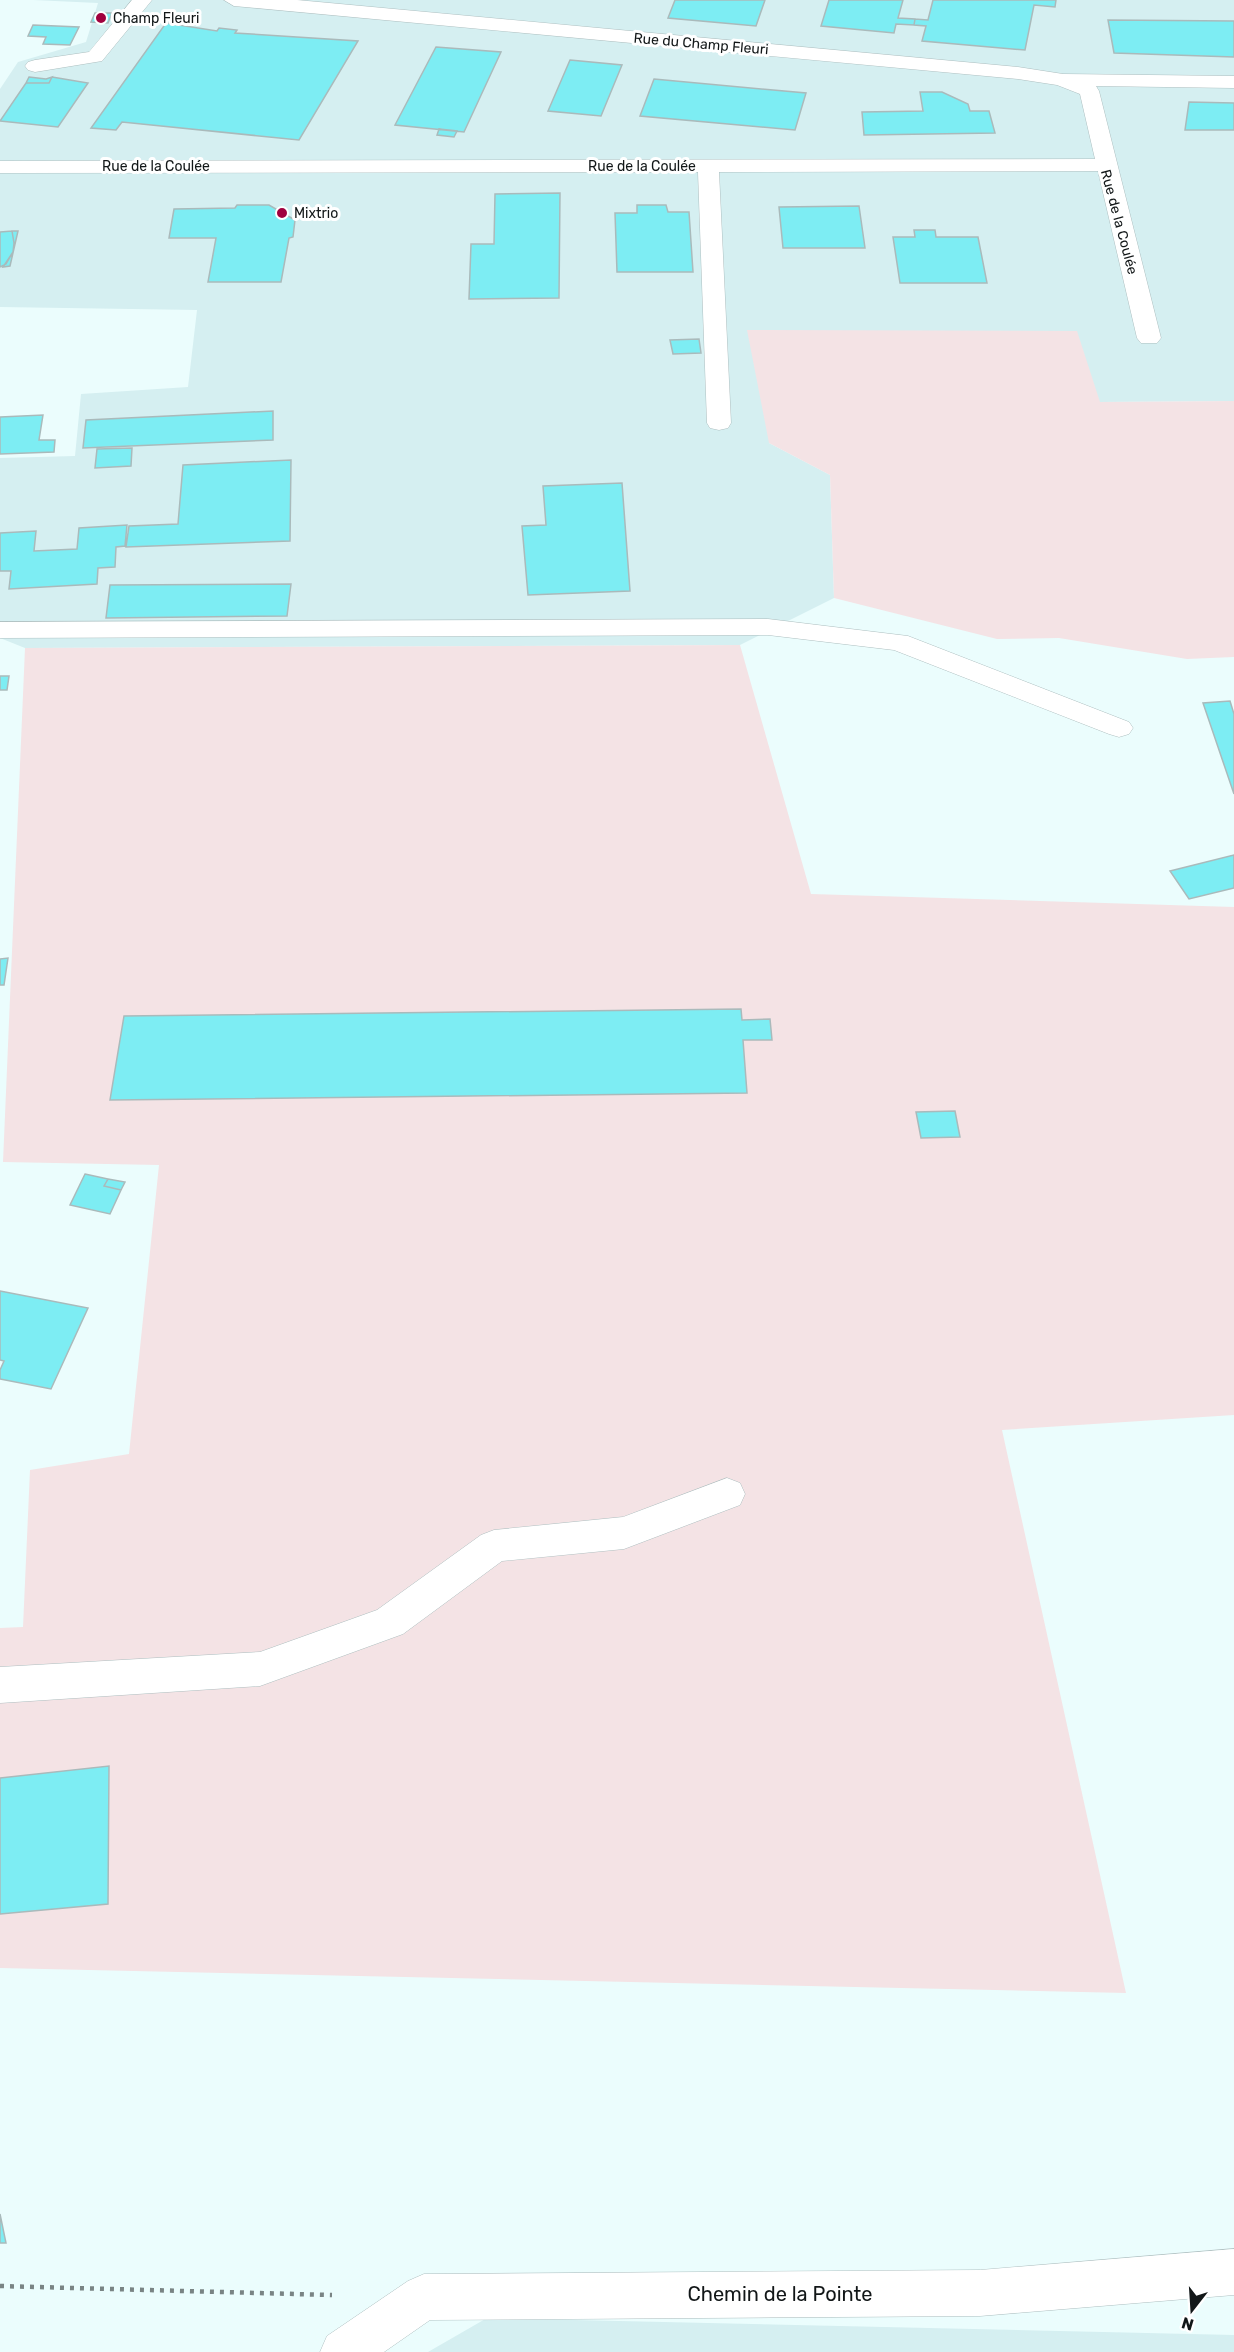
<svg xmlns="http://www.w3.org/2000/svg" width="1234" height="2352" font-family="Rubik,sans-serif">
  <rect width="100%" height="100%" fill="#ebfdfd"/>
  <!-- built -->
  <path fill="#d5eff1" d="M33 0H1234V401L1100 402 769 443 830 475 834 598 740 645 25 648 0 638V458L75 456 81 394 188 387 197 310 0 307V89L18 62 86 42 98 3Z
    M487 2318 1234 2335V2352H428Z"/>
  <!-- green -->
  <path fill="#f4e3e5" d="M747 330 1077 331 1100 402 1234 401V657L1187 659 1059 638 997 639 834 598 830 475 769 443Z
    M740 645 811 894 1234 907V1415L1002 1430 1126 1993 0 1968V1628L23 1627 30 1470 129 1454 159 1165 3 1162 25 648Z"/>
  <!-- building -->
  <path fill="#7dedf3" stroke="#aababb" stroke-width="1.5" d="M675 0H765L756 26 668 18Z
    M829 0H903L898 18 915 19 914 25 896 24 894 33 821 26Z
    M933 0H1056L1055 7 1034 5 1025 50 922 41 926 26 914 25 915 19 928 20Z
    M95 13H112L108 23 91 22Z
    M1108 20 1234 21V57L1114 53Z
    M166 23 217 31 219 28 237 30 235 33 358 41 299 140 122 122 116 130 91 128Z
    M33 25 79 27 70 45 43 44 46 37 28 36Z
    M436 47 501 52 464 132 395 125Z
    M570 60 622 65 601 116 548 111Z
    M29 77 46 79 52 77 49 83H26Z
    M52 77 88 83 58 127 0 121 26 83H49Z
    M654 79 806 93 795 130 640 116Z
    M920 92H942L968 104 970 111H989L995 133 864 135 862 112 923 111Z
    M1189 102 1234 103V130H1185Z
    M439 129 457 131 454 137 437 135Z
    M560 193 559 298 469 299 471 244H494L495 194Z
    M237 205H269L295 220 293 237 289 238 281 282H208L216 238H169L174 209 235 208Z
    M637 205H666L668 212H689L693 272H617L615 213H637Z
    M859 206 865 248H783L779 207Z
    M914 230H935L936 237H978L987 283H900L893 237H915Z
    M12 231H18L10 266 3 267 13 252 14 243Z
    M12 231 14 243 13 252 6 264 0 267V232Z
    M699 339 701 353 673 354 670 340Z
    M273 411V440L83 448 86 420Z
    M43 415 39 440H55L54 452 0 454V417Z
    M132 448 131 466 95 468 97 449Z
    M291 460 290 541 126 547 129 526 178 524 183 465Z
    M622 483 630 591 528 595 522 526 546 525 543 486Z
    M127 525 125 546 116 547 115 567 98 568 97 584 9 589 11 571H0V533L36 531 34 551 77 549 79 528Z
    M291 584 287 616 106 618 110 585Z
    M0 676H9L7 690H0Z
    M1230 701 1234 714V794L1203 703Z
    M1234 855V888L1189 899 1170 871Z
    M8 958 4 985H0V959Z
    M741 1009 742 1020 770 1019 772 1040H743L747 1093 110 1100 124 1016Z
    M955 1111 960 1137 921 1138 916 1112Z
    M85 1174 108 1179 104 1186 121 1190 110 1214 70 1205Z
    M108 1179 125 1182 121 1190 104 1186Z
    M0 1291 88 1308 51 1389 0 1379V1370L4 1361 0 1360Z
    M109 1766 108 1904 0 1914V1778Z
    M0 2214 6 2243H0Z"/>
  <g fill="none" stroke-linecap="round" stroke-linejoin="round">
    <!-- minor casing -->
    <g stroke="#aebfc0" stroke-width="1">
      <path id="minor" d="M132 0H152L102 61 35 72 28 70 25 66 28 62 35 60 89 52Z
        M224 0H297L1018 67 1063 74 1234 76V88L1096 86 1099 91 1161 338 1157 343H1141L1137 338 1098 171 719 172 731 423 728 428 719 430 710 428 707 423 698 172 0 173V161L1095 159 1080 94 1057 85 1018 79 234 6Z
        M768 619 908 636 1129 722 1133 728 1129 734 1119 737 1109 734 894 650 768 635 0 638V622Z
        M727 1478 740 1483 745 1494 740 1505 624 1549 502 1561 403 1634 260 1686 0 1703V1667L260 1652 377 1610 481 1535 494 1530 623 1517Z
        M1234 2249V2295L980 2316 430 2320 384 2352H320L327 2336 408 2281 424 2274 980 2270Z"/>
    </g>
    <!-- path -->
    <path stroke="#798484" stroke-width="4.5" stroke-dasharray="4 6" stroke-linecap="butt" d="M0 2286 332 2295"/>
    <!-- minor -->
    <use href="#minor" fill="#fff" fill-rule="evenodd"/>
  </g>
  <!-- markers -->
  <g fill="#a0013e" stroke="#fff" stroke-width="2">
    <circle cx="101" cy="18" r="6"/>
    <circle cx="282" cy="213" r="6"/>
  </g>
  <g text-anchor="middle" dominant-baseline="central" stroke-width="6" stroke-linejoin="round" paint-order="stroke">
    <!-- far-poi labels -->
    <g font-size="14" fill="#121718" stroke="#fff" text-anchor="start">
      <text x="113" y="18">Champ Fleuri</text>
      <text x="294" y="213">Mixtrio</text>
    </g>
    <!-- far-street labels -->
    <g font-size="14" fill="#121718" stroke="#fff">
      <text transform="translate(701 44) rotate(5)">Rue du Champ Fleuri</text>
      <text x="156" y="166">Rue de la Coulée</text>
      <text x="642" y="166">Rue de la Coulée</text>
      <text transform="translate(1119 222) rotate(75)">Rue de la Coulée</text>
    </g>
    <!-- near-street labels -->
    <g font-size="20" fill="#121718" stroke="#fff">
      <text x="780" y="2294">Chemin de la Pointe</text>
    </g>
  </g>
  <!-- north arrow -->
  <g transform="translate(1192 2310) rotate(197)" stroke="#ffffff" stroke-width="4.5" paint-order="stroke">
  <path d="M0-4.5L10 22L0 15L-10 22Z" fill="#121718"/>
  <text y="-9" font-size="16" font-weight="bold" text-anchor="middle" fill="#121718">N</text>
  </g>
</svg>
